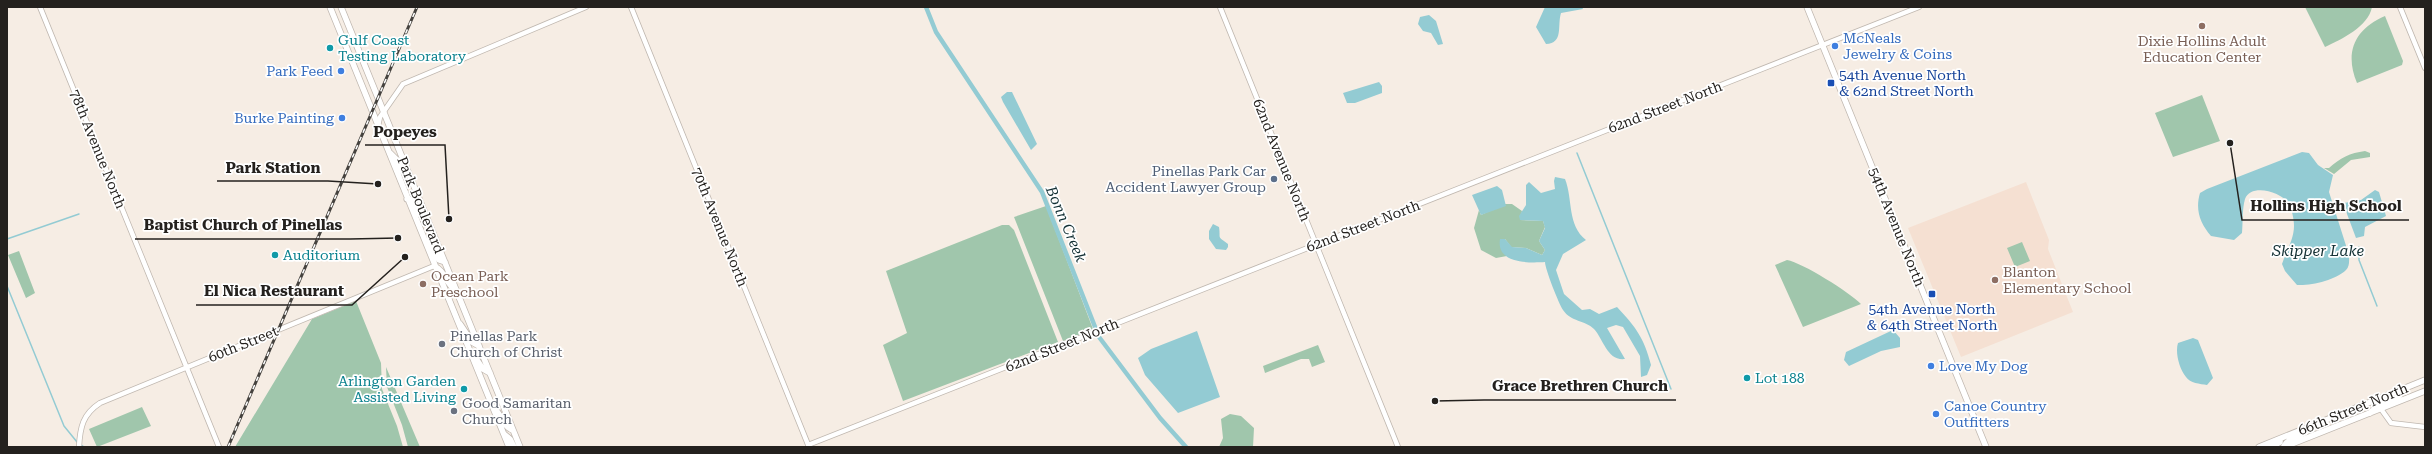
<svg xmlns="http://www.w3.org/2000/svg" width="2432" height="454" font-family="'Roboto Serif',serif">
  <rect width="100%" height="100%" fill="#f6ede4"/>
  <!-- education -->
  <path fill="#f5e0d2" d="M2026 182 2049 240 2048 249 2073 312 1961 357 1908 228Z"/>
  <!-- green -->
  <path fill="#a0c6ac" d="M2305 7H2372C2368 27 2342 39 2325 47Z
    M2385 16 2403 61 2402 65 2357 83C2344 52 2355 29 2385 16Z
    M2202 95 2220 141 2173 157 2155 113Z
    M2365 151 2370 153V157L2351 160 2334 174 2324 168H2329C2340 158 2350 153 2365 151Z
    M1505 204H1512L1522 211 1520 220 1543 221 1545 227 1539 241 1545 250 1542 255 1526 248 1511 247 1505 239 1502 251 1507 256 1496 258 1481 250 1474 228 1479 210 1481 215Z
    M1046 206 1093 329 1063 341 1014 217Z
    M1002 225H1009L1014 230 1058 342 903 401 883 345 907 333 886 271Z
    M2022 242 2030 261 2015 267 2007 248Z
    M19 251 35 293 26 298 8 255Z
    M1787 260C1803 263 1849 292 1861 304L1803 327 1775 265Z
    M356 301 381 363 382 389 397 426 403 447H235L312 319Z
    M1318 345 1325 362 1312 367 1309 359H1301L1265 373 1263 366Z
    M386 367 420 447H408L402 425 387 387Z
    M142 407 151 426 97 447 89 429Z
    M1230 414 1241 416 1254 428 1253 447H1219L1223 438 1221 419Z"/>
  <!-- water -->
  <path fill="#93cbd3" d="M1545 7H1582L1583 9 1561 13C1557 26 1564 43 1546 44L1536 27Z
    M1429 15 1436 21 1443 44 1438 45 1431 33 1423 31 1418 24 1420 17Z
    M1379 82 1382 86V93L1355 103H1347L1343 93Z
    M1007 92H1012L1037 144 1031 150 1003 102 1001 97Z
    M2302 152 2309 153 2318 165 2333 175 2329 192 2349 255C2349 260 2350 266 2346 270 2336 280 2311 286 2297 285L2285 271 2282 264C2286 252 2294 239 2294 226 2294 220 2292 208 2288 203 2281 192 2251 183 2245 199 2242 209 2243 223 2242 233L2234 240 2211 236C2200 223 2195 210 2200 193L2207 189Z
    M1555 177 1565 179C1573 199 1567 225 1586 240L1563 254 1556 270 1564 294 1582 310 1590 309 1599 314 1617 307C1636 327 1644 338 1651 365L1647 375 1641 377 1640 356 1623 327 1616 325 1607 328 1625 359C1607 361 1604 340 1594 329 1585 320 1571 322 1563 310 1559 304 1545 269 1545 262 1529 263 1496 264 1500 239H1505L1512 247 1526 248 1542 255 1545 250 1539 241 1545 228 1543 221 1520 220 1519 216 1526 205V185L1529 182 1541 193 1555 189 1554 181Z
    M1497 186 1502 190 1506 206 1481 215 1472 195Z
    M2375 190 2379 192 2386 216 2365 227 2364 236 2356 238 2347 214 2344 203 2361 200Z
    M1213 224 1219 227C1221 240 1216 235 1228 244V247L1226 250 1216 249 1209 239V231Z
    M1893 330 1900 338V347L1881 351 1849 366 1844 360 1846 352Z
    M1197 331 1220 397 1178 413 1145 375 1138 358 1151 349Z
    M2193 338 2198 340 2213 378 2207 385C2200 384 2190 383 2186 377 2179 368 2175 352 2178 343Z"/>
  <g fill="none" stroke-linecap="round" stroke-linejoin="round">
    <!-- stream -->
    <path stroke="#93cbd3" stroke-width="1.5" d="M1577 153 1671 389
      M7 239 79 214
      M2359 247V260L2377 306
      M7 286 64 426 77 442
      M80 444 84 447"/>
    <!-- canal -->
    <path stroke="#93cbd3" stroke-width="4.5" d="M926 7 936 32 1042 192 1099 337 1160 418 1186 447"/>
    <!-- minor casing -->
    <g stroke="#c0b8b0" stroke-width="6">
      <path id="minor" d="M40 7 219 447
        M631 7 809 447
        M1220 7 1398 447
        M2400 7 2425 68
        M378 126 380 117 403 84 586 7
        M2381 409 2391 423 2425 427
        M808 445 1919 7
        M79 447C80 427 83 414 100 403L434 266"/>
    </g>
    <!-- major casing -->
    <g stroke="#c0b8b0" stroke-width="7">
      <path id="major" d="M330 7 509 447
        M341 7 520 447
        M1807 7 1986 447
        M390 153 397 160 402 171 408 172
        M407 199 412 200 420 214 426 217
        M425 240 431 244 439 260 445 262
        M434 266C444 270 446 283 455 290
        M460 324 472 342 479 346
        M471 351 483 369 490 373
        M494 408C502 415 503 427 513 430
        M2370 413C2379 402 2399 402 2404 389
        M504 434 510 439 514 447
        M2284 446C2288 437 2307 435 2317 424
        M2259 447 2425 380
        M2271 447 2280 442V439
        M2284 447 2425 391"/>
    </g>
    <!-- minor -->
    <use href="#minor" stroke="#fff" stroke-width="4.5"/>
    <!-- major -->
    <use href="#major" stroke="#fff" stroke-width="5.5"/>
    <!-- rail casing -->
    <g stroke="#45423e" stroke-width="3">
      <path id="rail" d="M228 447 417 7"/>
    </g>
    <!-- rail -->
    <use href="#rail" stroke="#fff" stroke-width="1.5" stroke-dasharray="4.5" stroke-linecap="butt"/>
  </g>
  <!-- markers -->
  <g fill="#8d6e63" stroke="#fff" stroke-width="1.5">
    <circle cx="2202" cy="26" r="4"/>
    <circle cx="1995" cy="280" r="4"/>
    <circle cx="423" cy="284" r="4"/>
  </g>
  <g fill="#3f7fe0" stroke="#fff" stroke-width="1.5">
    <circle cx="1835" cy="46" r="4"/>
    <circle cx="341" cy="71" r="4"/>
    <circle cx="342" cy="118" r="4"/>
    <circle cx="1931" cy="366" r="4"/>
    <circle cx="1936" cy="414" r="4"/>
  </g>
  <g fill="#0f9aa8" stroke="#fff" stroke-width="1.5">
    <circle cx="330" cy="48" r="4"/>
    <circle cx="275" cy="255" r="4"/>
    <circle cx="1747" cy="378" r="4"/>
    <circle cx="464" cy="389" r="4"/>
  </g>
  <g fill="#1a4fb4" stroke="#fff" stroke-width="1.5">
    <rect x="1827" y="79" width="8" height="8" rx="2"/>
    <rect x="1928" y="290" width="8" height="8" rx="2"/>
  </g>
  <circle fill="#5c6f8a" stroke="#fff" stroke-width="1.5" cx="1274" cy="179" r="4"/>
  <g fill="#6b7280" stroke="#fff" stroke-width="1.5">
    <circle cx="442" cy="344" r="4"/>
    <circle cx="454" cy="411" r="4"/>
  </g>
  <g text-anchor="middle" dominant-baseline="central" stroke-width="3.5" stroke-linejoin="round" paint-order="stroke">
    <!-- shop labels -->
    <g font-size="14" fill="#366cbe" stroke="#fff" text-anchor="start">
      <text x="1843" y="38">McNeals<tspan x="1843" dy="16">Jewelry &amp; Coins</tspan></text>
      <text x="333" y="71" text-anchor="end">Park Feed</text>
      <text x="334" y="118" text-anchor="end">Burke Painting</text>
      <text x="1939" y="366">Love My Dog</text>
      <text x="1944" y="406">Canoe Country<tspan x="1944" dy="16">Outfitters</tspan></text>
    </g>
    <!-- culture labels -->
    <g font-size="14" fill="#0d838f" stroke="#fff" text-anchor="start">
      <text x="338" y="40">Gulf Coast<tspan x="338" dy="16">Testing Laboratory</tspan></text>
      <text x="283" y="255">Auditorium</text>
      <text x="1755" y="378">Lot 188</text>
      <text x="456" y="381" text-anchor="end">Arlington Garden<tspan x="456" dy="16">Assisted Living</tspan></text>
    </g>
    <!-- education labels -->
    <g font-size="14" fill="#785e54" stroke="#fff" text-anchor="start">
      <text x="2202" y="41" text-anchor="middle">Dixie Hollins Adult<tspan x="2202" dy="16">Education Center</tspan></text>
      <text x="2003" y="272">Blanton<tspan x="2003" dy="16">Elementary School</tspan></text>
      <text x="431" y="276">Ocean Park<tspan x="431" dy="16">Preschool</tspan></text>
    </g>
    <!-- transit labels -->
    <g font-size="14" fill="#164399" stroke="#fff" text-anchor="start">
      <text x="1839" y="75">54th Avenue North<tspan x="1839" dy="16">&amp; 62nd Street North</tspan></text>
      <text x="1932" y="309" text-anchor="middle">54th Avenue North<tspan x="1932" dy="16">&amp; 64th Street North</tspan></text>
    </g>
    <!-- street labels -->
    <g font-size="14" fill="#24211e" stroke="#fff">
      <text transform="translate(1665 107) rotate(-21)">62nd Street North</text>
      <text transform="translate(98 149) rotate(68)">78th Avenue North</text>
      <text transform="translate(1282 160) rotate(68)">62nd Avenue North</text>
      <text transform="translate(421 205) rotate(68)">Park Boulevard</text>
      <text transform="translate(1363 226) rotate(-21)">62nd Street North</text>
      <text transform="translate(720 227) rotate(68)">70th Avenue North</text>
      <text transform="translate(1897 227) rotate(68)">54th Avenue North</text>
      <text transform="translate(243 344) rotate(-22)">60th Street</text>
      <text transform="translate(1062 345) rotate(-22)">62nd Street North</text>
      <text transform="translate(2353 409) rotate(-22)">66th Street North</text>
    </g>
    <!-- service labels -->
    <g font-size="14" fill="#4e5e75" stroke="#fff" text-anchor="end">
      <text x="1266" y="171">Pinellas Park Car<tspan x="1266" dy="16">Accident Lawyer Group</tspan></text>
    </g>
    <!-- worship labels -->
    <g font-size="14" fill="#5b616d" stroke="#fff" text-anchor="start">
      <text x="450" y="336">Pinellas Park<tspan x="450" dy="16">Church of Christ</tspan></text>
      <text x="462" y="403">Good Samaritan<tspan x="462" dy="16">Church</tspan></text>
    </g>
    <!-- water labels -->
    <g font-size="15" font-style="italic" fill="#133034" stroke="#fff">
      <text transform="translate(1066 224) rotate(67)">Bonn Creek</text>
      <text x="2318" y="251">Skipper Lake</text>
    </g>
  </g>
  <!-- callouts -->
  <path fill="none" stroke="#24211e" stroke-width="1.5" d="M449 219L445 145H365M378 184L328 181H217M2230 143L2242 220H2409M398 238L350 239H135M405 257L352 305H196M1435 401L1484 400H1676"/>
  <g fill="#24211e" stroke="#fff" stroke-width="1.5">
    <circle cx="449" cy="219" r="4"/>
    <circle cx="378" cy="184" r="4"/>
    <circle cx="2230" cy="143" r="4"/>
    <circle cx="398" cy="238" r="4"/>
    <circle cx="405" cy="257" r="4"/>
    <circle cx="1435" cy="401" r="4"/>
  </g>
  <g font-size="15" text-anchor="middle" font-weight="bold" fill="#24211e" stroke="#fff" stroke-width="3.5" stroke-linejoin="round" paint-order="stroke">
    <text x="405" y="137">Popeyes</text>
    <text x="273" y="173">Park Station</text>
    <text x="2326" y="211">Hollins High School</text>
    <text x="243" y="230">Baptist Church of Pinellas</text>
    <text x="274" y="296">El Nica Restaurant</text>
    <text x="1580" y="391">Grace Brethren Church</text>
  </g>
  <!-- border -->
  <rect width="2432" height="454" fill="none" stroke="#24211e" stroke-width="16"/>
</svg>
